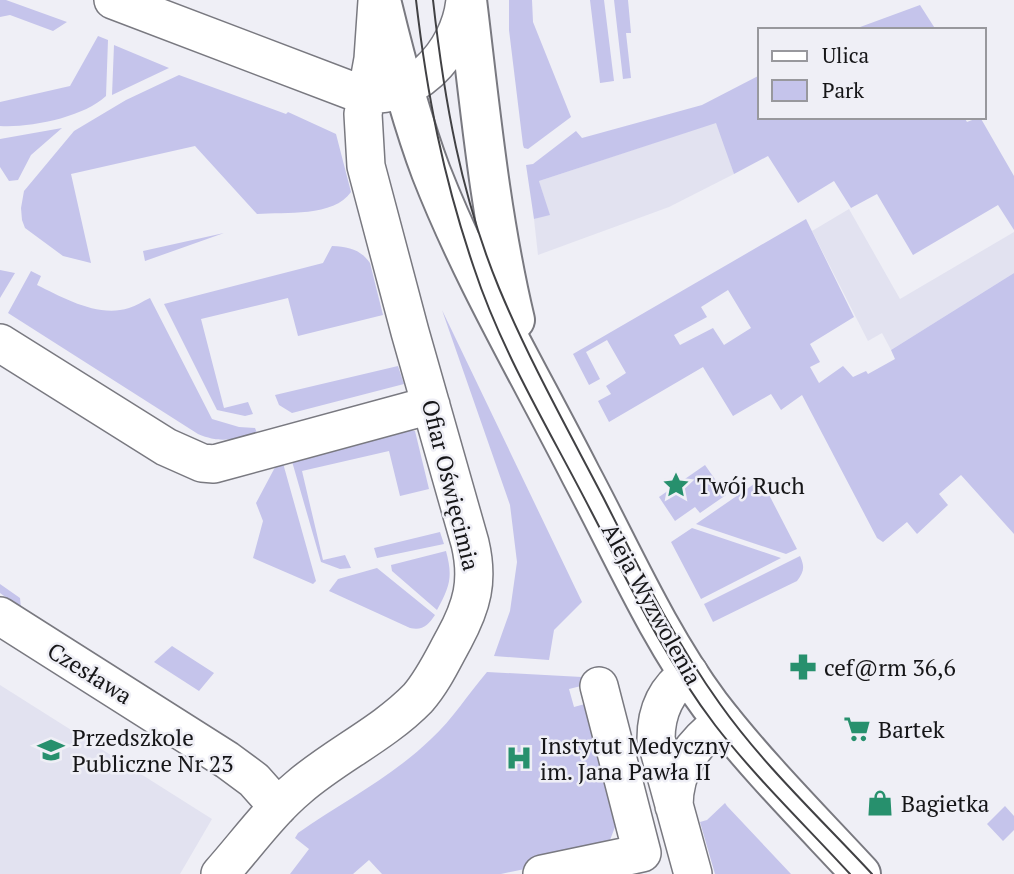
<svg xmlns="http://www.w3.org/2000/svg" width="1014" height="874" font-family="'PT Serif',serif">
  <rect width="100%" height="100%" fill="#efeff6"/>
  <!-- built -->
  <path fill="#e2e2f0" d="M717 122 734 174 669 207 538 255 534 219 549 214 539 181Z
    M849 209 900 299 1014 232V273L891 350 882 333 868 341 812 231Z
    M0 685 212 819 180 874H0Z"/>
  <!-- green -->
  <path fill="#c5c4eb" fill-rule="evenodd" d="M0 0H6L67 22 53 31 10 15 0 17Z
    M509 0H532L533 22 571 117 528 149 524 148 523 145 509 30Z
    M590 0H604L614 81 600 83Z
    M614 0H628L631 33H626L631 78 623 79Z
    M920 5 936 30H852Z
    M98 36 108 40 106 96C84 117 30 128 0 126V102L70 86Z
    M114 45 169 68 112 95Z
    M179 75 286 114 288 112 336 134 351 192C334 217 285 212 257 214L195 146 71 174 91 263 63 256 25 228 22 220 21 208 24 191 74 131 126 100Z
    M760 75V117H964L967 122 980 117 1014 176V230L998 205 913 255 877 194 851 208 834 181 798 203 768 156 734 174 716 123 539 181 550 215 534 219 526 165 533 164 576 131 582 138 702 105Z
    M62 128 31 155 18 180 9 181 0 167V139Z
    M806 219 854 317 810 344 820 362 810 367 819 383 843 366 853 377 866 371 868 374 895 359 891 350 1014 273V534L961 475 939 494 948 505 917 534 907 522 883 542 877 538 802 395 781 410 771 394 733 416 703 367 609 422 598 401 611 394 606 386 626 373 607 340 586 352 600 379 589 385 573 354ZM728 290 751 328 724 345 713 328 680 345 674 335 707 317 701 307Z
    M224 233 145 261 143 251Z
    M332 246C349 247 360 249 370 263L383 315 298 336 288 298 201 319 224 408 248 402 253 414 245 416 217 410 164 304 323 263Z
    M0 270 15 273 0 298Z
    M31 271 41 276 37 285C64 298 98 318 129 308 136 306 143 301 150 298L212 419 239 427 255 428 257 433C233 439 222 444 198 434L8 313Z
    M442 310 582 602 554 630 549 660 494 656 510 611 517 562 510 505Z
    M398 366 404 384 292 413 279 405 275 395Z
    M389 427 415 431 429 489 400 496 389 451 302 471 323 560 345 555 351 568 340 569 321 562 289 451Z
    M281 456 316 581 313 584 253 558 263 521 256 503Z
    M705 465 726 495 700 513 695 507 675 521 659 497Z
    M757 482 761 489 765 487 797 549 786 554 696 524Z
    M692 528 781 558 701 599 671 542Z
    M440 532 444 544 377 558 374 548Z
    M446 551C453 577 450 586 437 610L392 571 391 565Z
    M800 556C805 567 804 572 797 581L713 622 704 604Z
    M377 568 435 615C428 625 423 631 410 628L329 591 338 579Z
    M0 584 20 598 21 608 0 593Z
    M172 646 214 673 199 691 154 662Z
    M487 672 582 677 581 686 569 689 574 707 592 702 615 827 610 840 601 851 587 856 501 874H382L369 860 353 874H290L309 849 295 838 298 833C342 802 392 777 431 739 453 719 468 694 487 672Z
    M725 803 727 806 791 874H715L700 822 707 820Z
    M1005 806 1014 816V830L1003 841 987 824Z"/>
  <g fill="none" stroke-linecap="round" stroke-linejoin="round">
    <!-- minor casing -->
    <g stroke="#797980" stroke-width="40">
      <path id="minor" d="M113 0 355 92C411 106 460 53 465 0
        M0 343 166 447 202 463 214 464 431 405
        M0 616 227 760 254 780 278 807
        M689 673C666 689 656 711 656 739L693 874
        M674 806C674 768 693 743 723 721
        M220 874C246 845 269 812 299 787 336 755 383 734 418 698 433 681 443 659 454 639 472 606 479 581 470 543L410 332 366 166 363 114 373 59 377 1
        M542 874 642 853 599 686"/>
    </g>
    <!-- tertiary casing -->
    <g stroke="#797980" stroke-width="42">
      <path id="tertiary" d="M381 0C395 58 410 116 431 172 472 277 530 375 581 475 622 552 658 635 710 705 756 765 810 819 861 874
        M467 0C480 107 490 215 515 320"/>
    </g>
    <!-- minor -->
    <use href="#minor" stroke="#fff" stroke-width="37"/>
    <!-- tertiary -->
    <use href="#tertiary" stroke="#fff" stroke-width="38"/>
    <!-- tram -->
    <path stroke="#414144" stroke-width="2" d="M416 0C427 95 443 177 474 268 502 353 550 431 591 511 629 584 665 659 715 725 756 778 805 825 850 874
      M433 0C444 99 461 196 499 288 529 360 567 428 603 497 639 568 674 640 720 704 764 766 821 819 872 874"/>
  </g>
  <!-- icons -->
  <defs>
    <g id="sight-bare" transform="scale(2.1)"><path d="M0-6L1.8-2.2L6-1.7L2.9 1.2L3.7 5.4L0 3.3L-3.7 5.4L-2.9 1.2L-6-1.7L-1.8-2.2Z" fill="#27906d" stroke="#efeff6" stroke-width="2.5" paint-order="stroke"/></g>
    <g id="pharmacy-bare" transform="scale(2.1)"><path d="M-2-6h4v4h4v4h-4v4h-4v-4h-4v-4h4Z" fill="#27906d" stroke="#efeff6" stroke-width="2.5" paint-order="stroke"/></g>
    <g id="supermarket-bare" transform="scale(2.1)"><path d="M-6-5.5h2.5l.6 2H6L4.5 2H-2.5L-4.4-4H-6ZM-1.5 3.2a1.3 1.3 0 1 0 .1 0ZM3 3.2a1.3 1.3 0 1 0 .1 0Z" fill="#27906d" stroke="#efeff6" stroke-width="2.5" paint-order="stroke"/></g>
    <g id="school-bare" transform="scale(2.1)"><path d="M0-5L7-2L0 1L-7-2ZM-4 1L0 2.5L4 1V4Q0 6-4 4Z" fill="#27906d" stroke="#efeff6" stroke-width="2.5" paint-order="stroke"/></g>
    <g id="hospital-bare" transform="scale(2.1)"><path d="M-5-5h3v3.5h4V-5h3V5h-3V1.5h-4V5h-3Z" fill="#27906d" stroke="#efeff6" stroke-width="2.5" paint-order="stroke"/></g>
    <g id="shop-bare" transform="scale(2.1)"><path d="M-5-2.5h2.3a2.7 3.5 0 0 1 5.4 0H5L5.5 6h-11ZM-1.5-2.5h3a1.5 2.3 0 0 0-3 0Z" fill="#27906d" stroke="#efeff6" stroke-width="2.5" paint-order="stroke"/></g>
  </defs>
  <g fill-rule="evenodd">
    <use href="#sight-bare" x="676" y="485"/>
    <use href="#pharmacy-bare" x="803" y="667"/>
    <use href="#supermarket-bare" x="857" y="729"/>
    <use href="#school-bare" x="51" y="750"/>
    <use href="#hospital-bare" x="519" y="758"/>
    <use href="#shop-bare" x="880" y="803"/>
  </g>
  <g text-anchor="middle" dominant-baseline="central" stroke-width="5" stroke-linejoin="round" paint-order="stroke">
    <!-- street labels -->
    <g font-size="23" fill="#161618" stroke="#efeff6">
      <text transform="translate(451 485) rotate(76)">Ofiar Oświęcimia</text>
      <text transform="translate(652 604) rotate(61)">Aleja Wyzwolenia</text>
      <text transform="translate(90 673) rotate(32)">Czesława</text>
    </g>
    <!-- poi labels -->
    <g font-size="23" fill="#161618" stroke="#efeff6" text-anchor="start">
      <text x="697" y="485">Twój Ruch</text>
      <text x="824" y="667">cef@rm 36,6</text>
      <text x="878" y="729">Bartek</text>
      <text x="72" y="737">Przedszkole<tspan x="72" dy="26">Publiczne Nr 23</tspan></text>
      <text x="540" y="745">Instytut Medyczny<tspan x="540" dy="26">im. Jana Pawła II</tspan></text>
      <text x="901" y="803">Bagietka</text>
    </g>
  </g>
  <!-- legend -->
  <rect x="758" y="28" width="228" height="91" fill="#efeff6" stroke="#98989d" stroke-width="2"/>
  <rect x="772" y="51" width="35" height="10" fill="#ffffff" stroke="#98989d" stroke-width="2"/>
  <text x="822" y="63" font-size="21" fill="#161618">Ulica</text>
  <rect x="772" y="80" width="35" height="21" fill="#c5c4eb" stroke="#98989d" stroke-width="2"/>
  <text x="822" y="98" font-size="21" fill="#161618">Park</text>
</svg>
